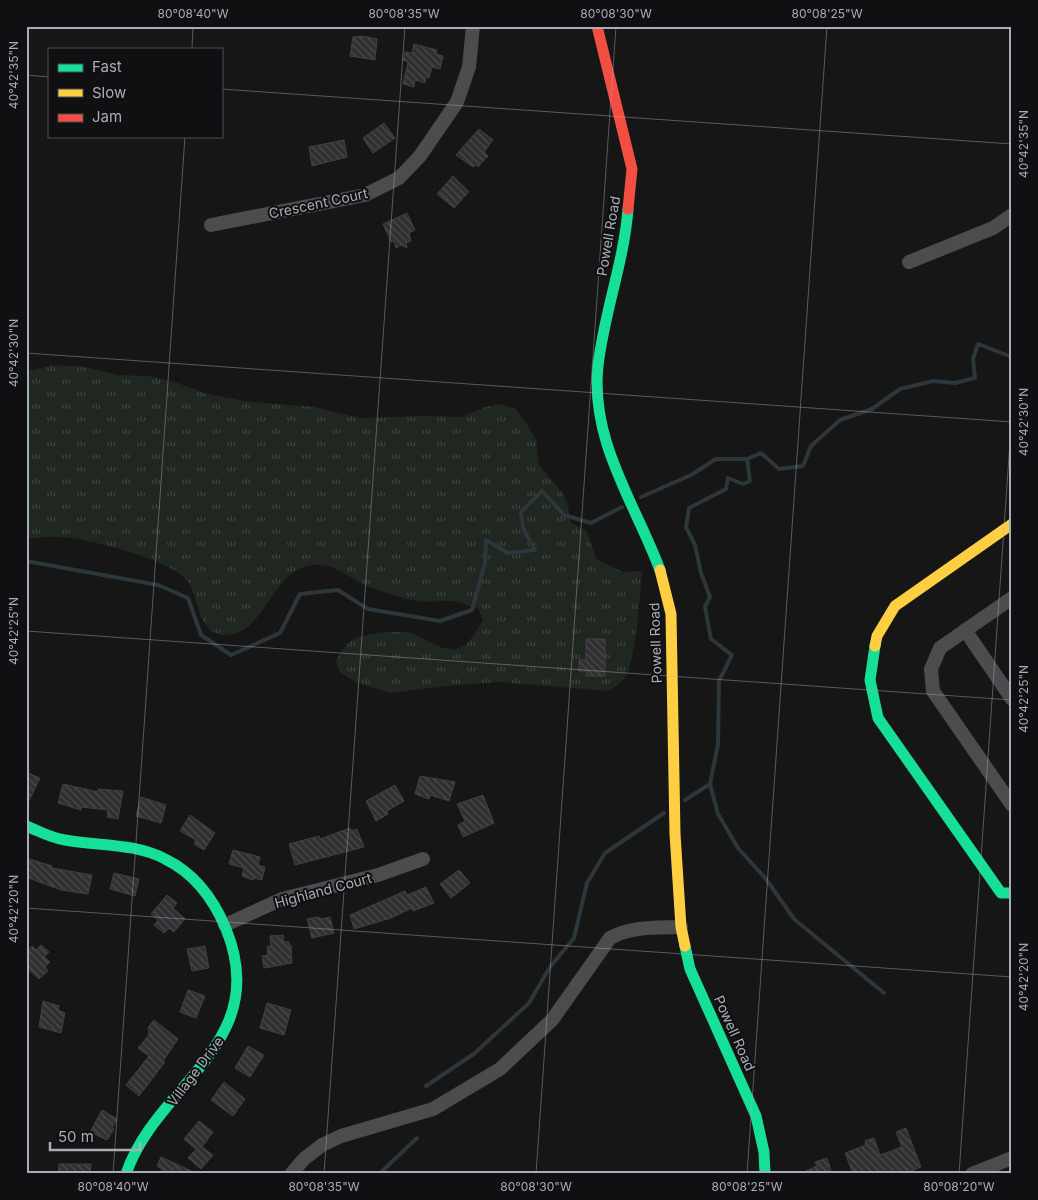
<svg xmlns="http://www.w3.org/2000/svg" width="1038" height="1200" font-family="Inter,sans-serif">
  <defs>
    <pattern id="grass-tufts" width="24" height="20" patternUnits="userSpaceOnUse" patternTransform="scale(1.25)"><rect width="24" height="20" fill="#202620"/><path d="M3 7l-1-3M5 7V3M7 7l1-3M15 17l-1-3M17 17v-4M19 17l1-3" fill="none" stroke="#3e433e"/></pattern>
    <pattern id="building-back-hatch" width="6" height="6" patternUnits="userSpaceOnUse" patternTransform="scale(1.25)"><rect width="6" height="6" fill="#303032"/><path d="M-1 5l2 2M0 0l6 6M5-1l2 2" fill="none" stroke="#4b4b4d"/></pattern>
  </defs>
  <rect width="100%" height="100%" fill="#161616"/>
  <!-- grass -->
  <path fill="url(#grass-tufts)" d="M56 365 85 367 119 375 147 376 175 382 204 393 243 401 314 407 359 418 425 416 461 417 485 407 499 404 516 409 527 424 536 440 539 465 561 491 567 501 571 523 587 531 596 559 623 572 642 571C640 593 636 661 625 677 621 683 614 688 607 691L500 682 446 686 390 693 355 682 340 672 336 661C341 653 347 641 356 638 368 633 402 629 414 634 428 640 449 657 465 645 472 640 478 628 483 620L478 608C470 606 461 602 452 601 441 600 429 603 418 601 404 599 381 591 367 586 345 576 329 557 301 568 269 580 261 642 219 634 196 629 199 592 185 578 166 559 88 538 60 537 49 536 37 538 26 539V371Z"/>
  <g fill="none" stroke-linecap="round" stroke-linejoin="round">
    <!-- stream -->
    <path stroke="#2d363b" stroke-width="4" d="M747 459 750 481 743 484 728 478 726 489 689 508 686 527 695 545 701 573 710 597 705 607 711 639 732 655 719 681 718 744 710 784 718 814 738 848 766 879 794 919 884 993
      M641 497 691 475 716 459H747L761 453 779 469 803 466 811 446 840 420 872 409 900 389 933 381 955 383 975 378 973 359 978 344 1012 357
      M26 561 158 585 188 598 201 635 231 655 280 633 300 594 338 590 368 609 440 621 472 610 485 563 486 540 508 553 535 550 523 528 521 512 542 491 564 515 591 523 622 507
      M685 800 710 784
      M426 1086 475 1053 529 1003 550 967 574 938 587 883 605 853 664 813
      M379 1174 417 1138"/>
  </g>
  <!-- building -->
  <path fill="url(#building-back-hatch)" stroke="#3e4042" d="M362 36 377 39 375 60 350 56 353 37Z
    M414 44 437 50 436 54 443 56 440 69 432 67 429 78 426 77 425 83 415 80 414 87 403 84 408 62 403 60 405 52 412 53Z
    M384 123 395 138 373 153 363 138Z
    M479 129 493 140 484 152 488 156 478 167 476 165 473 167 456 155Z
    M344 140 347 157 312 166 309 147Z
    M453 176 469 192 454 208 437 194Z
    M407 213 415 230 409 233 411 241 406 243 407 248 401 245 396 248 394 241 391 242 383 224Z
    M586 639H605V676H586V671H579V660H586Z
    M26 772 40 778 26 807Z
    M420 776 455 782 449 801 430 795 429 799 415 794Z
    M63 784 98 792V789L123 791 118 819 107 817 108 810 81 807V810L58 803Z
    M395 785 404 801 387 811 388 814 376 821 366 801Z
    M483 795 494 823 463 837 458 825 465 821 457 804Z
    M141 797 166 805 161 823 136 816Z
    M190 815 215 833 204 850 194 844 196 840 180 831Z
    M350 828 351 831 357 829 364 847 295 865 289 844 319 836 320 839Z
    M233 850 260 857 258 865 265 867 262 880 254 878 253 880 242 876 244 868 229 864Z
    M29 859 52 866V868L92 875 88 894 61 890 26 877Z
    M459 870 470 883 451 898 440 884Z
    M114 873 139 879 135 896 110 889Z
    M426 887 434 903 413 911 412 908 391 918 354 929 350 915 405 891 407 895Z
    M167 895 177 903 173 908 185 919 174 932 169 928 164 933 154 925 158 920 151 914Z
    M317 917 322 919 330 917 334 933 312 938 307 919Z
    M283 935 284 942H289V945H291L292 963 264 968 262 956 268 955 267 947 271 946 270 936Z
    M41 945 49 952 44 957 50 962 45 967 48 971 39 979 26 967V952L32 946 36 950Z
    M205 946 209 968 192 971 187 949Z
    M188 990 205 996 196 1018 180 1012Z
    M43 1001 59 1006 58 1010 65 1013 61 1033 39 1027Z
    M267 1003 291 1010 284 1035 260 1028Z
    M154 1020 178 1039 163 1061 165 1062 139 1096 126 1085 149 1056 138 1048 149 1035 148 1028Z
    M248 1046 264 1055 250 1077 235 1068Z
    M224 1082 245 1099 233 1116 211 1100Z
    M102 1110 117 1119 112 1128 114 1129 107 1140 90 1132Z
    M199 1121 213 1132 202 1147 213 1155 201 1169 188 1158 196 1149 184 1139Z
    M906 1128 921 1167 904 1174H853L845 1153 866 1145 865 1141 874 1138 880 1155 902 1147 896 1132Z
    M161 1157 198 1174H159L162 1169 157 1166Z
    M827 1158 832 1174H799L817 1166 815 1162Z
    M59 1164H91L90 1174H58Z"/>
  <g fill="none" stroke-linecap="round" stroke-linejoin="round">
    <!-- street -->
    <path stroke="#4a4c4e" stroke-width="14" d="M211 225 365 195 399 178 420 156 457 102 469 67 473 26
      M909 262 993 228 1012 215
      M1012 598 940 648 931 669 933 691 1012 805
      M965 630 1012 699
      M225 925 282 899 378 875 423 859
      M291 1174 304 1159 322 1145 341 1136 433 1109 500 1069 552 1020 610 938C632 926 657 928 681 927
      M972 1174 1012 1158"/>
    <!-- fast -->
    <path stroke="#16e098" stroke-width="11" d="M628 209C624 262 604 313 598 366 590 441 635 503 660 570
      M875 646 870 680 878 718 1001 893H1012
      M26 826C39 831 51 838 65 840 98 846 135 843 165 859 194 873 214 900 226 929 273 1044 156 1084 126 1174
      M685 946 690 969 756 1116 764 1152 765 1174"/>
    <!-- slow -->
    <path stroke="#ffcf43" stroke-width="11" d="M660 570 671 614 675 834 681 927 685 946
      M875 646 877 636 895 606 1012 524"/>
    <!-- jam -->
    <path stroke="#f24e42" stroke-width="11" d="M597 26 632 169 628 209"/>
  </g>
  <!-- ticks -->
  <path fill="none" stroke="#a8aeb6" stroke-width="1" stroke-opacity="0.45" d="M192 49 193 26M26 75 49 77M221 89 1012 144M26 353 1012 422M26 631 1012 700M26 908 1012 977M113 1174 185 136M324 1174 405 26M536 1174 616 26M747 1174 827 26M959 1174 1012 413"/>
  <g text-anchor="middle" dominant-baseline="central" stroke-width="4" stroke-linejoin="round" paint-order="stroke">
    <!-- street labels -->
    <g font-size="14" fill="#a8aeb6" stroke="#101012">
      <text transform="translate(318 203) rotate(-12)">Crescent Court</text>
      <text transform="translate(608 236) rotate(-80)">Powell Road</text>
      <text transform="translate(655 643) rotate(-92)">Powell Road</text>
      <text transform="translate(323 890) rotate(-15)">Highland Court</text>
      <text transform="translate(735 1033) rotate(66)">Powell Road</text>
      <text transform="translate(195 1071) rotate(-53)">Village Drive</text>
    </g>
  </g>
  <!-- border -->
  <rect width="1038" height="1200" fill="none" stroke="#101012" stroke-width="55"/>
  <!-- legend -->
  <rect x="48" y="48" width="175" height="90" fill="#101012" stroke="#4d4f54"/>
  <rect x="58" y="64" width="25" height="8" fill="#16e098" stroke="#4d4f54"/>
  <text x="92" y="72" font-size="15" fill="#a8aeb6">Fast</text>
  <rect x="58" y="89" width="25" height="8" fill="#ffcf43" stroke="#4d4f54"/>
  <text x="92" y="98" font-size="15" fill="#a8aeb6">Slow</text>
  <rect x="58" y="114" width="25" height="8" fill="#f24e42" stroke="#4d4f54"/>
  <text x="92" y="122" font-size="15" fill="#a8aeb6">Jam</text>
  <!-- scale -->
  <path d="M50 1142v8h90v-8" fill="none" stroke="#a8aeb6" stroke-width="2.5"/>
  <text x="58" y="1142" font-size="15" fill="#a8aeb6" stroke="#101012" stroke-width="4" paint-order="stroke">50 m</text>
  <rect x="28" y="28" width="982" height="1144" fill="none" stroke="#a8aeb6" stroke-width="2"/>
  <g font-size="12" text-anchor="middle" fill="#a8aeb6">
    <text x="193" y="18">80°08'40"W</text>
    <text x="404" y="18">80°08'35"W</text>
    <text x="616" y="18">80°08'30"W</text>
    <text x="827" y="18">80°08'25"W</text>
    <text transform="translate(14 75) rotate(-90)" y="4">40°42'35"N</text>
    <text transform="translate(1024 144) rotate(-90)" y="4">40°42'35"N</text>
    <text transform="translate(14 353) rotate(-90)" y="4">40°42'30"N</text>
    <text transform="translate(1024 422) rotate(-90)" y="4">40°42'30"N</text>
    <text transform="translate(14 631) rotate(-90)" y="4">40°42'25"N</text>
    <text transform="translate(1024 699) rotate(-90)" y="4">40°42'25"N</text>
    <text transform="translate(14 909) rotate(-90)" y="4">40°42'20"N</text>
    <text transform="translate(1024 977) rotate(-90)" y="4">40°42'20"N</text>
    <text x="113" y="1191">80°08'40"W</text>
    <text x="324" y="1191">80°08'35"W</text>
    <text x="536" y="1191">80°08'30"W</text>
    <text x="747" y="1191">80°08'25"W</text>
    <text x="959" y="1191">80°08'20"W</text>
  </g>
</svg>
